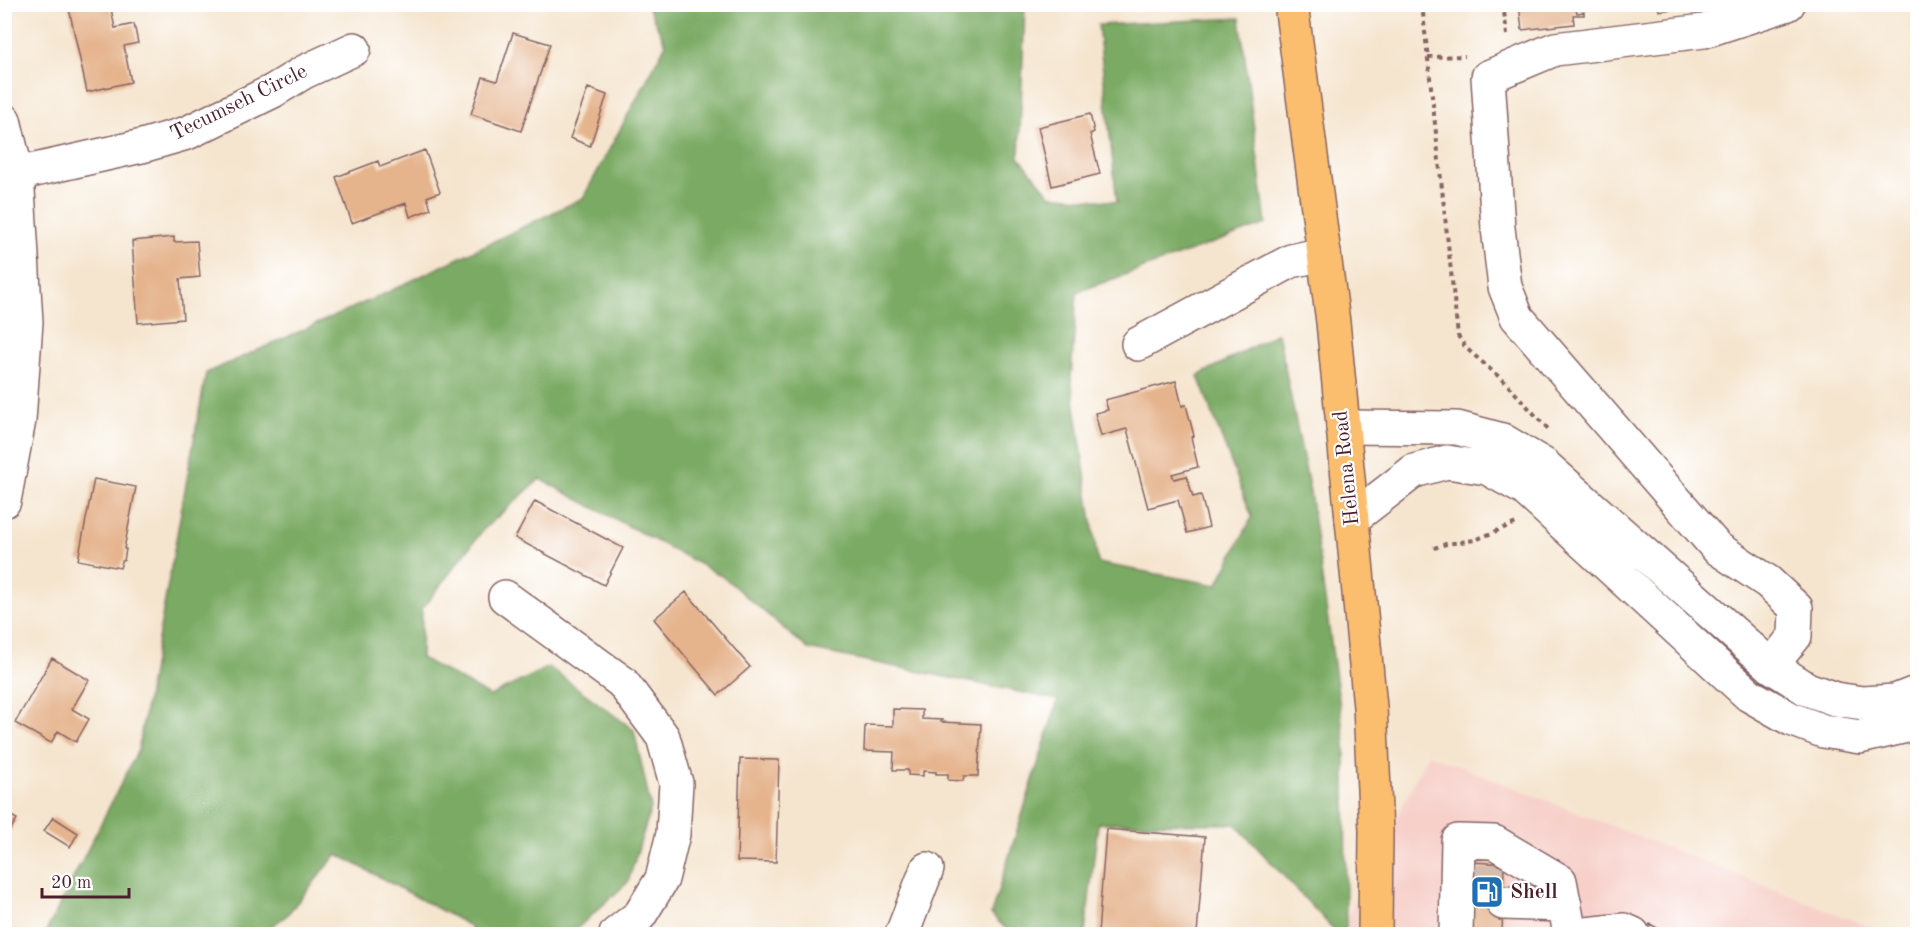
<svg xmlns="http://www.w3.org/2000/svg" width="1922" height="939" font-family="'Old Standard TT',serif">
  <rect width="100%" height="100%" fill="#fff"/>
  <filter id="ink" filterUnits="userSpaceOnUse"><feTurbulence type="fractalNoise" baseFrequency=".0167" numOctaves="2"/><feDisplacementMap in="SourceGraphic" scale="12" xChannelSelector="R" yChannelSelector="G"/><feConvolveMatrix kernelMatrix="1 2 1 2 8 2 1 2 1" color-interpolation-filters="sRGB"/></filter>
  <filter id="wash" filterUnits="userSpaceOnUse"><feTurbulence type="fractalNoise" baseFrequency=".008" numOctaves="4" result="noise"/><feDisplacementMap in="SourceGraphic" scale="24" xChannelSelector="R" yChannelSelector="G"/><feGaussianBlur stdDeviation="1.35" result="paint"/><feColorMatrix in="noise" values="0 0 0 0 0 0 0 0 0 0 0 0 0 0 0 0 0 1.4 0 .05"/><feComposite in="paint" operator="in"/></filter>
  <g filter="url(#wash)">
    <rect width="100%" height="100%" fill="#f5e5cf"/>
    <!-- built -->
    <path fill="#f7d0ca" d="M1428 754 1888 934H1339Z"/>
    <!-- forest -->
    <path fill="#7aaa64" stroke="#626448" stroke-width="1.5" d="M647 5H1036L1025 6 1019 157 1050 195 1117 202 1098 25 1240 18 1266 224 1077 292 1071 378 1098 563 1217 585 1252 517 1198 376 1278 333 1310 492 1345 743 1346 934H1338L1235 824 1098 823 1085 934H1011L991 914 1058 700 808 649 722 576 540 479 483 530 422 609 421 658 490 696 549 667 634 730 651 808 628 882 571 934H473L470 926 337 854 286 916 260 934H45L138 750 206 373 386 293 583 198 666 44Z"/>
    <g id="blocks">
      <!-- building -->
      <path fill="#e5b38c" d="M68 4H110L115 28 134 24 138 43 124 46 131 82 87 92Z
        M1519 4H1602V6L1576 9 1577 13 1584 12V15H1573L1574 24 1522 30Z
        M1658 4H1687L1688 7 1659 11Z
        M513 33 550 44 521 131 471 114 483 77 497 81Z
        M588 88 607 95 590 146 570 138Z
        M1090 114 1094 132 1090 134 1100 174 1052 186 1038 127Z
        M425 150 440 192 427 197 431 209 410 217 406 203 352 223 336 177 378 161 380 167Z
        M174 237V242L197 241 200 277 180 279 183 319 138 323 132 241Z
        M1176 381 1182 406 1186 405 1194 436 1191 437 1198 467 1172 474 1174 479 1187 476 1193 497 1201 495 1209 527 1187 533 1178 500 1148 508 1127 429 1101 436 1095 413 1108 410 1105 400Z
        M94 479 136 487 124 549H126L124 561H122L120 568 78 560Z
        M535 501 623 548 604 585 515 538Z
        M686 592 750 667 718 695 654 619Z
        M52 658 89 680 72 709 89 719 76 742 58 731 51 743 15 723Z
        M893 709 922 710V719L942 720 941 722 981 724 978 776H964L963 781 948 780V774H936V772L923 771V776L908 775V770H893L894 752 864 751 865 725 893 726Z
        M740 759 779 760 776 862 737 861Z
        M4 812 17 819 4 840Z
        M53 817 78 833 70 847 44 831Z
        M1106 829 1205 837 1197 934H1098Z
        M1472 862 1504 864 1502 934H1470Z
        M1650 924 1668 934H1644Z"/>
    </g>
  </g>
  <g filter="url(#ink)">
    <use href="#blocks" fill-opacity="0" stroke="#866464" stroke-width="1.5"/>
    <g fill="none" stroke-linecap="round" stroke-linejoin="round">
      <!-- minor-tunnel -->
      <path stroke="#d3bdae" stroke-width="33" stroke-dasharray="33 16" stroke-linecap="butt" d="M1472 882 1503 881"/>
      <!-- minor casing -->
      <g stroke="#866464" stroke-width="36">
        <path id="minor" d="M4 120 17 174 26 322 19 420 4 501
          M17 174 142 146 187 133 273 91 304 72 354 49
          M1138 344 1291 261 1324 254
          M1343 427 1457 428 1502 440 1544 465 1771 666 1807 689 1835 699 1863 703 1895 701 1918 692
          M1352 519 1414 471 1447 462 1487 468 1525 489 1749 695 1791 719 1823 731 1860 737 1907 726 1918 721
          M505 597 622 682 663 737 676 783 673 834 662 879 640 915 616 934
          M1771 666 1795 636 1796 608 1768 582 1717 548 1517 317 1505 287 1498 228 1488 77 1555 49 1704 31 1788 4
          M1503 903 1565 905
          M902 934 927 869
          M1456 934 1458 841 1494 842 1560 881 1570 934
          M1586 934 1624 930 1633 934"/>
      </g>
      <!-- major casing -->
      <g stroke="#866464" stroke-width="36">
        <path id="major" d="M1291 4 1333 322 1370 707 1376 831 1375 934"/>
      </g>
      <!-- path -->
      <path stroke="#866464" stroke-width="4" stroke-dasharray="4.5 4.5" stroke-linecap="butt" d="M1422 4 1458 336 1466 348 1505 382 1548 429
        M1503 4 1507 35
        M1428 57 1465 56
        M1434 548 1446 544 1475 540 1516 523"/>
      <!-- minor -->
      <use href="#minor" stroke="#fff" stroke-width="33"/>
      <!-- major -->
      <use href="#major" stroke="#fabe6e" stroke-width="33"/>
    </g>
  </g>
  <!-- icons -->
  <defs>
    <g id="fuel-square" transform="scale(1.725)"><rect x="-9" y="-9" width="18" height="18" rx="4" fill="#1f6fb2" stroke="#fff"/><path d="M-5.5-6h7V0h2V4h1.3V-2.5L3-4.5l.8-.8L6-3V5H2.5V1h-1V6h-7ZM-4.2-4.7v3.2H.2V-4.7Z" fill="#fff"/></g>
  </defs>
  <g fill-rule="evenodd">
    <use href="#fuel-square" x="1487" y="892"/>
  </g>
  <g text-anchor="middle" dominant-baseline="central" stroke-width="4.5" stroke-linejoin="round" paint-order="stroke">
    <!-- street labels -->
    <g font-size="21" fill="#4a1f2b" stroke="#fff">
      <text transform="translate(239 103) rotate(-26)">Tecumseh Circle</text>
      <text transform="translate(1347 468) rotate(-96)">Helena Road</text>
    </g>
    <!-- poi labels -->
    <g font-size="21" font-weight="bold" fill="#4a1f2b" stroke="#fff" text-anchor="start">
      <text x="1510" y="892">Shell</text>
    </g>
  </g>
  <!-- margin -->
  <rect width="1922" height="939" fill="none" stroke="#fff" stroke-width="24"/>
  <!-- scale -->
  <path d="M42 888v9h87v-9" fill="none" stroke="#4a1f2b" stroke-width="3"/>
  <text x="51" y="888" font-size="18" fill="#4a1f2b" stroke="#ffffff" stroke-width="4.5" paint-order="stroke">20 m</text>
</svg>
